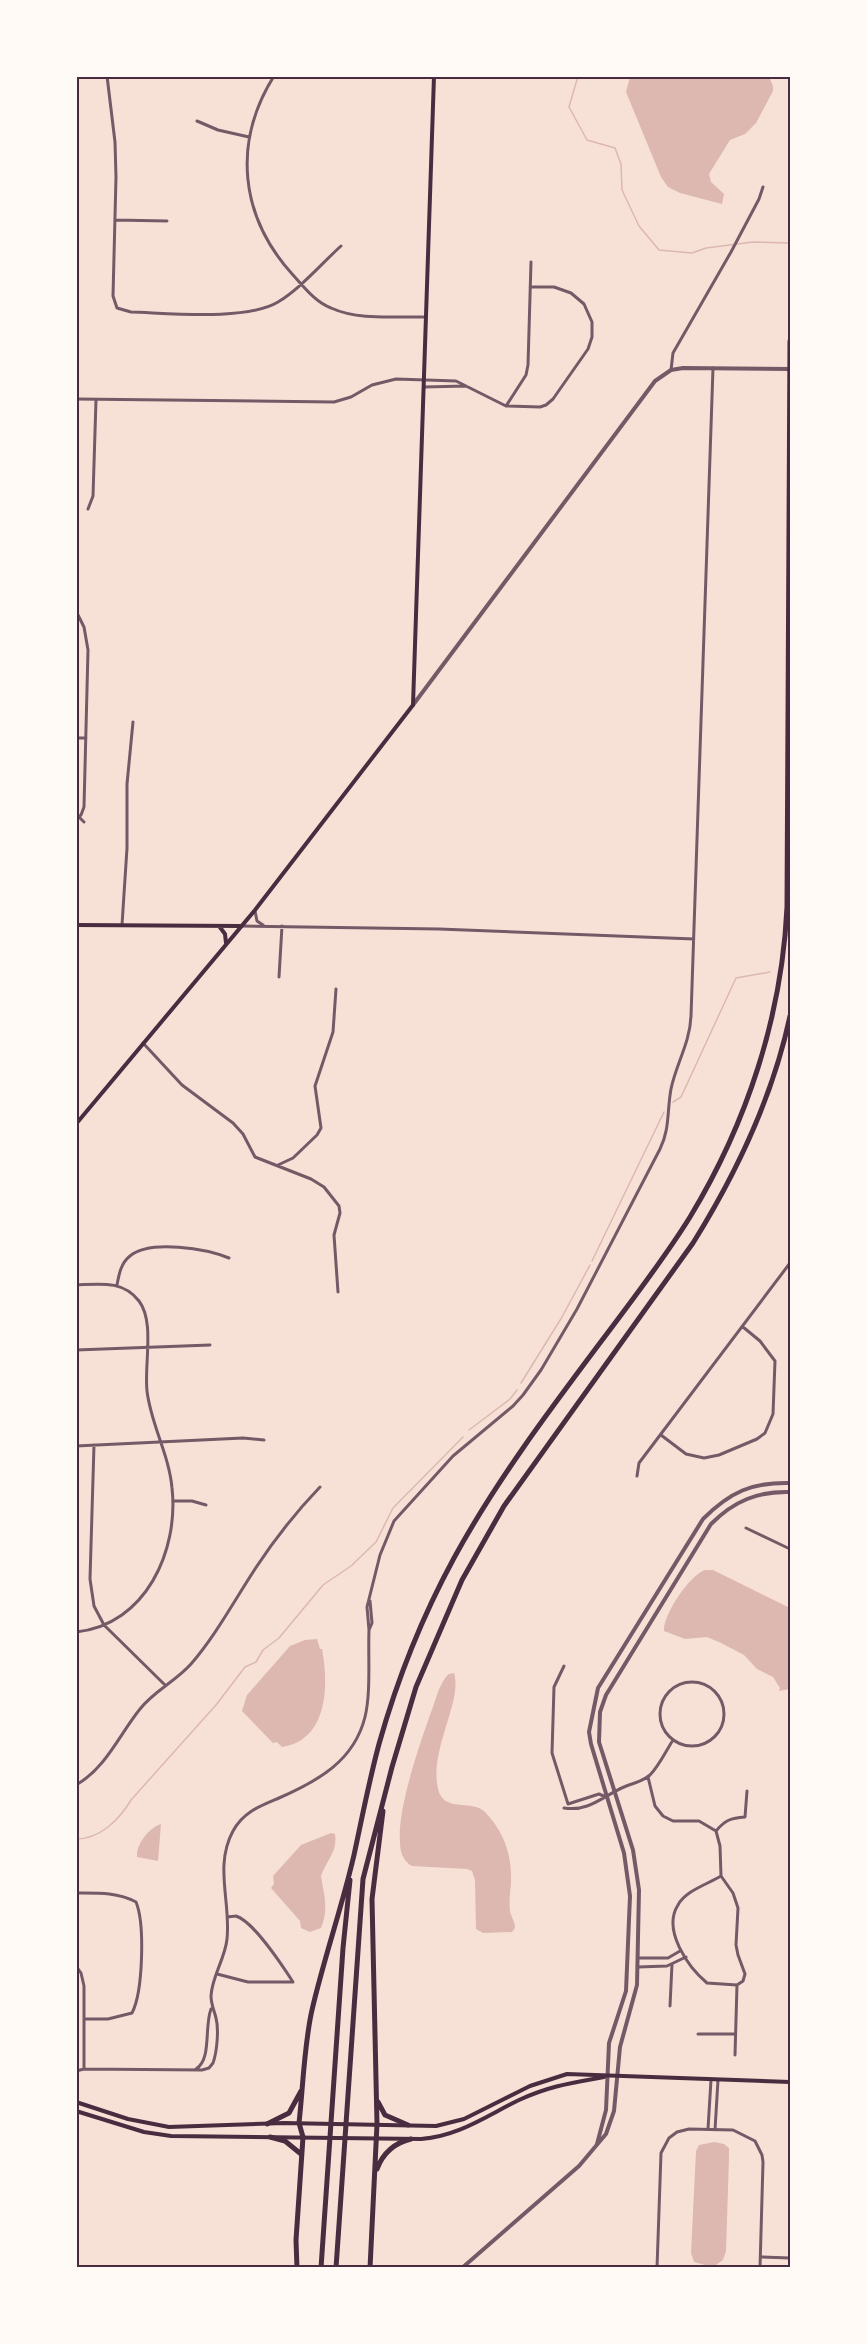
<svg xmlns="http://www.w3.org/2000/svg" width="867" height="2344" font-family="Helvetica,sans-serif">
  <rect width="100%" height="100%" fill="#f7e1d7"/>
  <!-- water -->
  <path fill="#dcb8b0" d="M630 77H769L773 86V91L756 123 745 134 730 140 709 174 711 182 724 194 722 204 680 193 668 187 661 177 626 92Z
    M705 1570H713L790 1608V1689L779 1691 780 1688 773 1677 757 1669 744 1655 721 1643 707 1637 685 1639 664 1631C663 1614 690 1575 705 1570Z
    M317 1639 320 1649H322C329 1685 328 1740 282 1747L277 1742 273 1743 242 1711 247 1695 290 1646 305 1640Z
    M454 1673C463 1701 429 1750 438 1789 444 1814 473 1798 486 1813 505 1834 512 1855 511 1884 510 1892 509 1903 510 1911 511 1917 515 1921 515 1928L512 1932 483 1933 476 1929 475 1880 472 1871 467 1869 412 1866C403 1861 400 1852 400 1842 397 1810 419 1746 430 1715 435 1703 438 1687 446 1677 449 1673 450 1674 454 1673Z
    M161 1824 158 1861 137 1857C136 1844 149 1828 161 1824Z
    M331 1833 335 1834C338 1852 326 1861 321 1876 324 1895 329 1909 321 1928L310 1932 301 1928 300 1921 271 1888 274 1884 273 1876 301 1845Z
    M714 2142 724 2144 729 2148V2158L726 2251 723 2260 713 2267 694 2262 691 2253 696 2151 699 2145Z"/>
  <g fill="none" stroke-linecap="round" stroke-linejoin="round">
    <!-- stream -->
    <path stroke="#dcb8b0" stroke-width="1.5" d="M578 76 569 107 587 140 615 148 621 164 622 190 639 226 659 250 692 253 706 248 753 242 790 243
      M673 1102 681 1097 736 978 770 972
      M592 1261 664 1112
      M521 1383 562 1317 590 1265
      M469 1430 510 1399 517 1390
      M76 1839C100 1839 119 1820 131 1800L216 1705 245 1667 256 1662 263 1650 279 1638 323 1585 351 1566 376 1542 393 1508 463 1437"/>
    <!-- minor -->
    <path stroke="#755966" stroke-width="3" d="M107 76 115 142 116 177 113 296 117 308 131 312C168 313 247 321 278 302 301 288 321 264 341 246
      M274 76C232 143 240 217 293 275 304 287 315 302 331 308 360 321 395 316 426 317
      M197 121 218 130 249 137
      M115 220 167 221
      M671 370 673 353 731 252 759 199 763 187
      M424 387 466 386
      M76 399 334 402 351 397 372 385 396 379 456 381 506 406 540 407 546 405 553 399 588 349 592 337V322L584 304 571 293 554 287H530
      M506 406 526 375 528 365 531 262
      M88 509 93 496 96 400
      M76 611 84 627 88 650 84 807 81 815 76 819
      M76 738H86
      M79 817 84 822
      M255 911 257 921 263 925
      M122 925 127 848V784L133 722
      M241 926 439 929 694 939
      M279 977 282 926
      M143 1043 182 1085 233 1123 243 1134 255 1157 311 1179 324 1187 339 1206 340 1213 334 1235 338 1292
      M278 1165 293 1158 317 1135 321 1128 315 1086 333 1032 336 989
      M76 1285C100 1284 123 1280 139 1301 155 1322 144 1365 147 1391 151 1425 169 1454 172 1488 179 1550 146 1625 76 1632
      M117 1285C119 1274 121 1263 130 1256 150 1239 207 1249 229 1258
      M76 1350 210 1345
      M661 1435 686 1454 704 1458 719 1455 757 1439 765 1433 773 1414 775 1361 760 1341 743 1327
      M94 1445 90 1579 94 1606 104 1625 165 1685
      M76 1446 243 1438 264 1440
      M637 1476 639 1463 790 1263
      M173 1501H192L206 1505
      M746 1528 790 1549
      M369 1630 367 1607 380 1555 394 1521 453 1456 513 1406 523 1395 541 1370 577 1309 660 1149C670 1129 667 1110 671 1089 676 1064 690 1043 691 1016L713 368
      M564 1666 554 1687 552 1753 568 1804
      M660 1714a32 32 0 1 1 64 0a32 32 0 1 1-64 0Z
      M648 1777 655 1806 663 1816 673 1821H699L716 1831 720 1846 721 1876 733 1893 738 1908 736 1945 738 1955 745 1974 743 1981 737 1985 735 2055
      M76 1785C106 1768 119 1735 140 1709 154 1691 176 1681 191 1664 216 1635 234 1601 255 1569 274 1540 296 1512 320 1487
      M568 1804 599 1794 606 1797
      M564 1808C589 1812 603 1796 624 1787 633 1783 642 1782 650 1775 659 1766 666 1751 673 1740
      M716 1831C725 1820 731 1818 745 1817L747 1791
      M721 1876C708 1884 685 1891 678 1905 662 1930 688 1967 707 1983L737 1985
      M76 1893C97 1893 117 1892 136 1902 145 1924 143 1992 132 2013L108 2019H84
      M639 1958H668L680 1951
      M76 1966 81 1973 84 1986V2069
      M638 1967 667 1966 686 1957
      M217 1974 248 1982H293C284 1968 253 1921 236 1916 235 1916 228 1917 227 1917
      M670 2006 672 1964
      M698 2034H735
      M196 2069C212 2059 204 2027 211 2009
      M76 2071 84 2069 202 2070 209 2068 213 2063C217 2052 219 2029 216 2018 214 2010 211 2004 211 1996 212 1976 225 1959 227 1939 231 1902 214 1866 233 1831 243 1812 260 1806 279 1798 318 1781 354 1761 365 1717 371 1693 368 1656 369 1630L372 1623 370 1601
      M708 2129 711 2080
      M715 2130 718 2080
      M761 2257 790 2258
      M657 2268 661 2153 669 2138 677 2132 689 2129 733 2130 755 2141 762 2155 763 2162 760 2268"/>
    <!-- tertiary -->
    <path stroke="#755966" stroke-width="4" d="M413 705 655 381 671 370 683 368 790 369
      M597 2144 606 2110 609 2043 626 1991 630 1896 624 1853 591 1744 589 1732 598 1688 703 1519C730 1492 752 1482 790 1483
      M462 2268 579 2166 606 2134 614 2111 620 2047 637 1985 639 1890 633 1850 599 1742 600 1712 606 1695 711 1524C734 1501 758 1491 790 1492"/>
    <!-- secondary -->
    <path stroke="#4a2c40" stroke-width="4" d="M76 925 241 926
      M219 926 225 934 226 943
      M76 1124 255 910 413 705 434 76
      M76 2102 128 2119 169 2127 284 2123 436 2126 464 2119 530 2086 567 2074 790 2082
      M76 2111 144 2132 171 2136 421 2139C459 2136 486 2116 519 2100 549 2086 571 2083 604 2077"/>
    <!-- motorway -->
    <path stroke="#4a2c40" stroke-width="5" d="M378 2102 385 2115 408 2125
      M267 2124 289 2113 301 2091
      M270 2137 285 2141 301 2154
      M377 2169C383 2153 394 2143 411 2139
      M297 2268 296 2240 303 2137 299 2123C303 2088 304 2045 312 2010 324 1958 342 1907 354 1855 362 1818 369 1781 379 1744 397 1680 422 1617 454 1558 501 1472 562 1394 621 1315 645 1283 669 1251 690 1217 747 1123 782 1016 787 907L790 341
      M321 2268 343 1948 350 1880
      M336 2268 363 1879 392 1767 416 1687 462 1580 504 1506 693 1243C736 1174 773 1096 790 1016
      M370 2268 377 2124 372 1899 383 1811"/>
  </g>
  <!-- border -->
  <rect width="867" height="2344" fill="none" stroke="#fffaf5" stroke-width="156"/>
  <rect x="78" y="78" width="711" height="2188" fill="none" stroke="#4a2c40" stroke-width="2"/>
</svg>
